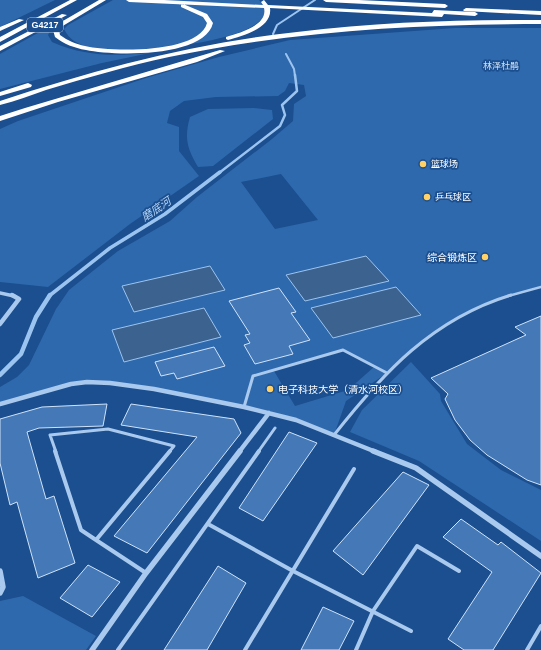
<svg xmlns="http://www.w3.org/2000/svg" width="541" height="650" font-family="Helvetica,'Noto Sans SC',sans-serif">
  <rect width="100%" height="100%" fill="#1b4f8f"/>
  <!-- green -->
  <path fill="#2e69ad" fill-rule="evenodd" d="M0 0H55L0 27Z
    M113 0H259L264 5C264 9 265 14 263 17 245 45 122 54 91 48 79 45 69 40 64 29L68 25Z
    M54 24 48 35 52 42C87 57 113 56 150 53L102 63 0 89V54Z
    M455 28H541V287L487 304 457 318 405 355 387 373 346 401 334 435 296 420 154 389 87 382 0 404V387L17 377 29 365 56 309 69 290 118 251 170 221 197 197 272 139 293 121 294 104 306 96 304 85 289 83 285 91 278 96 216 97 184 101 170 111 167 123 179 127V151L199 176 130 224 48 287 0 282V129L18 121 146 78 219 57 290 40ZM281 174 318 220 275 229 241 182ZM343 350 374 367 348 390 295 406 274 371Z
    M254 108 272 110 273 119 213 166 198 167C187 148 184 138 190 117L208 109Z
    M411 362 440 394 441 401 467 444 501 470 541 490V541L419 461 350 432 362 410Z
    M23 596 96 636 86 650H0V601Z"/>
  <!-- water -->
  <path fill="#3c6290" stroke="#9cc4f0" d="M366 256 389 281 305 301 286 275Z
    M210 266 225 290 134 312 122 286Z
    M396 287 421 315 333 338 311 308Z
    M204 308 221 337 124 362 112 330Z"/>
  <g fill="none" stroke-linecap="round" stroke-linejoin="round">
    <!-- stream-far3 -->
    <path stroke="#9cc4f0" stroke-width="2" d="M273 34 277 25 315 0
      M286 54 294 69 295 76"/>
    <!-- stream-far2 -->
    <path stroke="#9cc4f0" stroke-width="2.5" d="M219 173 280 126 285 115 282 105 297 91 295 75"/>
    <!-- stream-far1 -->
    <path stroke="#9cc4f0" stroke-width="3.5" d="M49 296 110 248 165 214 220 172"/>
    <!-- stream -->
    <path stroke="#9cc4f0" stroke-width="4.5" d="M0 375 21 354 36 317 50 295"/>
  </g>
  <!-- building -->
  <path fill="#4478b7" stroke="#cfe3fa" d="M279 288 296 312 291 313 310 340 289 346 293 354 255 364 244 345 250 343 245 335 250 334 229 301Z
    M541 316V485L527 480 487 455 470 440 455 420 445 399 448 394 431 378 526 335 515 327Z
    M214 347 225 366 177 379 174 373 161 376 155 362Z
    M107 404 103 426 39 428 27 432 46 499 54 496 75 563 38 578 17 502 10 505 0 463V419L42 407Z
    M131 404 234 419 241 433 147 553 114 536 197 437 121 425Z
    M289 432 317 443 263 521 239 508Z
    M403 472 429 485 363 575 333 551Z
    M461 519 498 545 501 542 541 573 493 650H464L448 639 492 572 443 537Z
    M88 565 120 582 92 617 60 598Z
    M218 566 246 583 207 650H164Z
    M323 607 354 621 339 650H301Z"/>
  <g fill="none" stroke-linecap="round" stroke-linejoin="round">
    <!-- lane-far2 -->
    <path stroke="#a9c9ee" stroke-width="2.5" d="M508 296 541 287"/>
    <!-- lane-far1 -->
    <path stroke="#a9c9ee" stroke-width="3" d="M244 407 253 376 343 350 387 373
      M334 435C383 373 432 319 511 295
      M56 452 50 435 108 429 174 446 169 452
      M258 452 275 428"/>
    <!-- lane -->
    <path stroke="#a9c9ee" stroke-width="4" d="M55 451 81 530 96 540
      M208 524 293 571 411 631
      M96 540 146 573
      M96 540 170 451
      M118 650 259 451
      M245 650 354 469
      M356 650 373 611 417 546 459 571
      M527 650 541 626"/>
    <!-- street-far2 -->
    <path stroke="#a9c9ee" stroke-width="3.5" d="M0 293 14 296"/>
    <!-- street-far1 -->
    <path stroke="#a9c9ee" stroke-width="4.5" d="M0 324 19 299 12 295
      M0 404 71 384 87 382 110 383 154 389 244 407 296 420 376 452
      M239 452 269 413"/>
    <!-- street -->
    <path stroke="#a9c9ee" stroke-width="5.5" d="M373 451 416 468 541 556
      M0 571 3 587 0 593
      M92 650 146 573 240 451"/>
    <!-- highway -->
    <path fill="#fff" fill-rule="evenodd" d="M70 0H77L0 42V37Z
      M99 0H106L61 27 59 30 60 35C68 41 76 44 85 46 110 52 199 54 207 23L203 17 181 7V5L183 4 207 14 213 23C205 58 113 56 86 50 74 48 64 44 55 37L53 30 56 25Z
      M126 0H164L263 5 261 2 264 0 268 5 432 13 434 10 475 12 478 14 475 16 444 14 442 17 270 8C273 28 242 36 228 40L226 39V37C238 33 268 26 264 8L129 2Z
      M323 0H359L445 4 448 6 445 8 326 2Z
      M466 8 541 11V15L464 11 463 10Z
      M62 14 67 15 0 51V46Z
      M19 19 24 20 0 31V27Z
      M541 20V24C415 24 292 31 169 57 127 66 86 78 46 90 31 95 16 101 0 105V101C97 69 195 43 297 32 378 22 459 20 541 20Z
      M220 50 225 51 197 62 58 102 0 121V116L25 108Z
      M28 83 32 85 31 87 0 96V92Z"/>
  </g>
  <!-- markers -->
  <g fill="#ffd166" stroke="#1b4f8f" stroke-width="1.5">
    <circle cx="423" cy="164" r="4"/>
    <circle cx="427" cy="197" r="4"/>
    <circle cx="485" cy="257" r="4"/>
    <circle cx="270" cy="389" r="4"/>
  </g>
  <g text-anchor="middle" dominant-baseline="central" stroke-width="3.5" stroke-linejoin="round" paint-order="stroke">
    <!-- shield labels -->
    <rect fill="#1b4f8f" stroke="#bbcadd" stroke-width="1" x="27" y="18" width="36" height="14" rx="3"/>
    <g font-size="9" font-weight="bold" fill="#fff">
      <text x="45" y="25">G4217</text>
    </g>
    <!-- far-park labels -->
    <g font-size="9" fill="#cfe3fa" stroke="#1b4f8f">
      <text x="501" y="66">林泽杜鹃</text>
    </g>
    <!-- far-poi labels -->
    <g font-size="9" fill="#fff" stroke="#1b4f8f" text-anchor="start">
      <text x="431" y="164">篮球场</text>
      <text x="435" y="197">乒乓球区</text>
    </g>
    <!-- poi labels -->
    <g font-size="10" fill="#fff" stroke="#1b4f8f" text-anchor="end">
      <text x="477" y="257">综合锻炼区</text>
      <text x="278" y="389" text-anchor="start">电子科技大学（清水河校区）</text>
    </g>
    <!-- water labels -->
    <g font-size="11" font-style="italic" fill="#b5d3f5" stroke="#1b4f8f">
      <text transform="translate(156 209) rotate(-34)">磨底河</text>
    </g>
  </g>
</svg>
